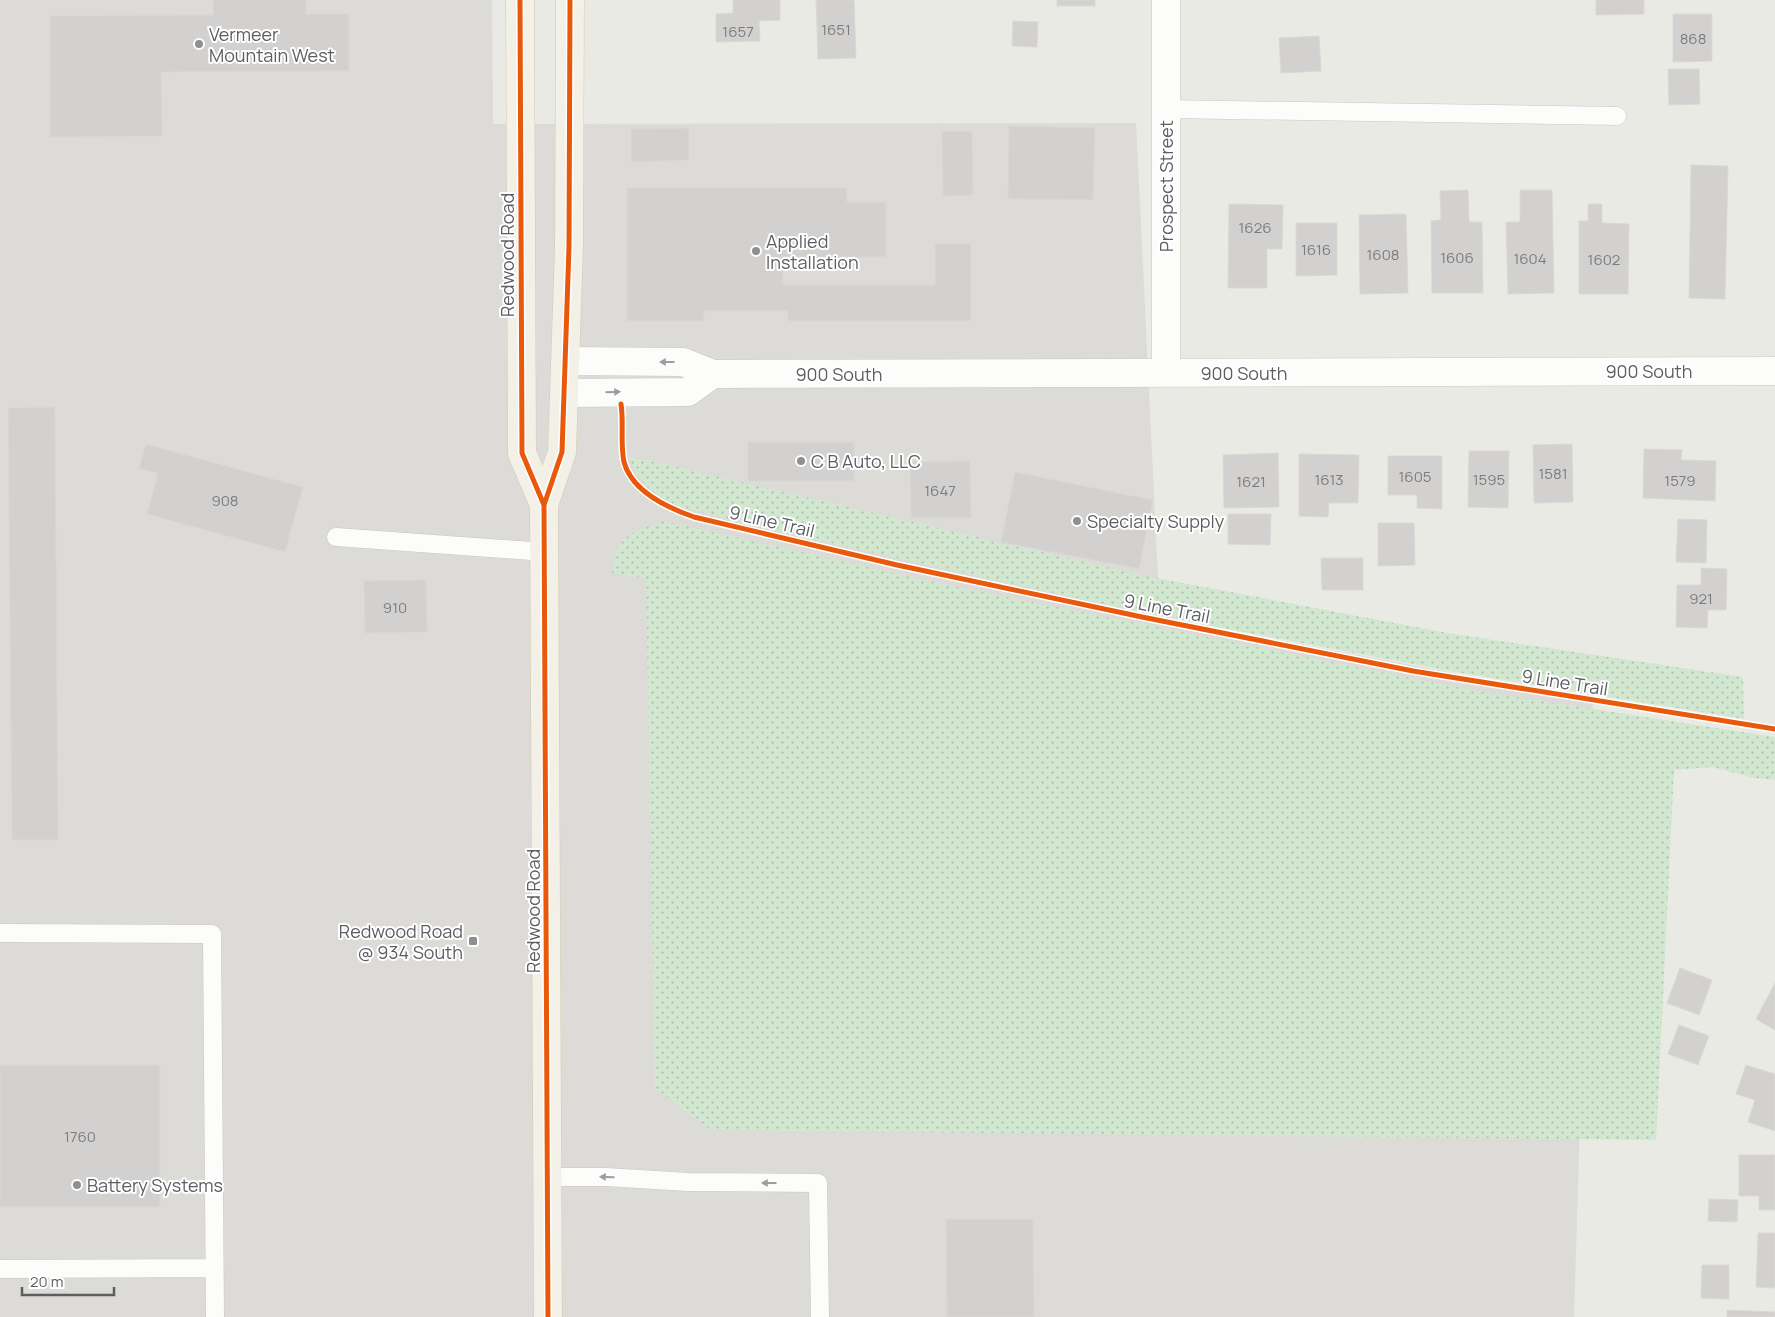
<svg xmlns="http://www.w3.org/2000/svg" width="1775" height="1317" font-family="Manrope,sans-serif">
  <defs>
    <pattern id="grass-dots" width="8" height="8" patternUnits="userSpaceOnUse" patternTransform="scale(1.25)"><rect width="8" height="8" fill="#d2e7d0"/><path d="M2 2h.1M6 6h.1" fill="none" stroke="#adbeac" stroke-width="1.8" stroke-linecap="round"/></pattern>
  </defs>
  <rect width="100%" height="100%" fill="#eaeae5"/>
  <!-- industrial -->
  <path fill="#dddbd8" d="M0 0H492L493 124 1136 123 1160 618 1593 699 1574 1317H0Z"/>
  <!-- grass -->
  <path fill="url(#grass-dots)" d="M629 456 1140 575 1448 633 1743 677 1744 719 1456 672 1148 614 780 532 678 506 653 493 637 476Z
    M664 521 947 585 1471 690 1775 737V780L1754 778 1712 767 1674 770 1656 1140 711 1130 655 1088 646 579 612 573C618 532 629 534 664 521Z"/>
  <!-- building -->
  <path fill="#d2d1cf" stroke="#dad8d4" d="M213 0H306V14H349V71L161 72 162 136 50 137V16L213 15Z
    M733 0H780V20L759 21 760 41 716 42V14L733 13Z
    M816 0H854L856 58 818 59Z
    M1057 0H1095V6H1057Z
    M1596 0H1644V14L1596 15Z
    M1673 14H1712V61L1673 62Z
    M1013 21 1038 22 1037 47 1012 46Z
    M1319 36 1321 71 1281 73 1279 38Z
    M1668 69H1699L1700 104 1669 105Z
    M1009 126 1095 128 1093 200 1008 199Z
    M689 128V160L631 162V129Z
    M942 131H972L973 195 943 196Z
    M1691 165 1728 166 1725 299 1689 298Z
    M627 188H847V202H886V257H783V285H935V244H971V321H788V311H704V321H627Z
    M1468 190 1469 222H1482L1483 293H1432L1431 221 1441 220 1440 191Z
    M1520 190H1552L1554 293 1508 294 1506 222H1520Z
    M1229 204 1283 205 1282 249H1267V288H1228Z
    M1588 204H1602V223L1629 224 1628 294H1579V221H1588Z
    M1406 214 1408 293 1360 294 1359 215Z
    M1296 223H1337V275L1296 276Z
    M55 407 58 840H12L8 408Z
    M748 442H854V481H748Z
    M146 444 303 487 285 552 147 514 158 473 139 468Z
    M1572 444 1573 502 1534 503 1533 445Z
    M1644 449 1682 450 1681 460 1716 461 1715 501 1643 498Z
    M1469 451H1509L1508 508 1468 507Z
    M1278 453 1279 507 1224 508 1223 455Z
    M1299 454 1359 455 1358 503H1329L1328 517 1299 516Z
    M1388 456H1442V509L1417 508V495H1388Z
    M970 461 971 518H911L910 462Z
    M1015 472 1153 500 1139 569 1001 542Z
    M1228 514H1271L1270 545 1228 544Z
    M1678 519 1707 520 1706 563 1676 562Z
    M1378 523H1414L1415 565 1378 566Z
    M1321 558H1363V590H1322Z
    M1701 568 1727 569 1726 610H1708L1707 628 1676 627 1677 585H1701Z
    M426 580 427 632 365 633 364 581Z
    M1680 968 1712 980 1699 1015 1667 1003Z
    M1775 983V1030L1756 1019Z
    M1679 1025 1709 1036 1698 1065 1668 1054Z
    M0 1065H160V1207H0Z
    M1746 1065 1775 1074V1131L1748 1122 1755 1100 1736 1094Z
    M1739 1155H1775V1210H1759V1196H1739Z
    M1709 1199 1738 1200 1737 1222 1708 1221Z
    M946 1219H1033L1034 1317H947Z
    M1758 1233H1775V1288L1756 1287Z
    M1702 1265H1729V1299L1701 1298Z
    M1727 1310 1775 1312V1317H1727Z"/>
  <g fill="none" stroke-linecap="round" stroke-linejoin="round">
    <!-- lane casing -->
    <g stroke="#c7c7c6" stroke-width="19">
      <path id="lane" d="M1166 109 1617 116
        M336 537 545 552
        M0 933 212 934 215 1317
        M548 1177H606L688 1182 818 1183 820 1317
        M0 1269 214 1268"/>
    </g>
    <!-- street casing -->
    <g stroke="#c7c7c6" stroke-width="29">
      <path id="street" d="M1166 0V373
        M566 361 683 362 713 374 1775 371
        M564 393 688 392 713 374"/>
    </g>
    <!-- primary casing -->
    <g stroke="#d2cab2" stroke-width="29">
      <path id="primary" d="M520 0 522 453 544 505
        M548 1317 544 505 562 452 569 247 570 0"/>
    </g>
    <!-- lane -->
    <use href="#lane" stroke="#fcfcfb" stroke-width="18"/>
    <!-- street -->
    <use href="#street" stroke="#fcfcfb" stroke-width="28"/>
    <!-- primary -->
    <use href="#primary" stroke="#f2f0e7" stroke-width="28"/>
    <!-- cycleway casing -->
    <g stroke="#fff" stroke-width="8">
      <path id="cycleway" d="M520 0 522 453 544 505
        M621 404C624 423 620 443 624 462 632 492 668 508 694 517L897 565 1142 617 1413 671 1775 729
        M548 1317 544 505 562 452 569 247 570 0"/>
    </g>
    <!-- cycleway -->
    <use href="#cycleway" stroke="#e8590c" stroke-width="5"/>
  </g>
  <!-- one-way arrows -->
  <defs><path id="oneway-solid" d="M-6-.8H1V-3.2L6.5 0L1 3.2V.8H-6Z" transform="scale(1.25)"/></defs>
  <g fill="#9b9da0">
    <use href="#oneway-solid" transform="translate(667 362) rotate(180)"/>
    <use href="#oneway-solid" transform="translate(613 392) rotate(-1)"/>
    <use href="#oneway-solid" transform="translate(607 1177) rotate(-178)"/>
    <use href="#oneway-solid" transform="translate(769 1183) rotate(180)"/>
  </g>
  <!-- markers -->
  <g fill="#8d8f90" stroke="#fff" stroke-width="2">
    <circle cx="199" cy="44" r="5"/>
    <circle cx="756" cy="251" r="5"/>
    <circle cx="801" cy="461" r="5"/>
    <circle cx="1077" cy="521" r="5"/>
    <rect x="468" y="936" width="10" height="10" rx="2.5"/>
    <circle cx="77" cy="1185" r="5"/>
  </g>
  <g text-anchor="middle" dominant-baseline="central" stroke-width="4" stroke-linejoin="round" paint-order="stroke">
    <!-- number labels -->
    <g font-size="15" fill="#7a7c7f">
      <text x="836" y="29">1651</text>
      <text x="738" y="31">1657</text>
      <text x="1693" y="38">868</text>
      <text x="1255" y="227">1626</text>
      <text x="1316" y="249">1616</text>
      <text x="1383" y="254">1608</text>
      <text x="1457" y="257">1606</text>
      <text x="1530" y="258">1604</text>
      <text x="1604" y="259">1602</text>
      <text x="1553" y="473">1581</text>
      <text x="1415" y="476">1605</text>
      <text x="1329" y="479">1613</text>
      <text x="1489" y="479">1595</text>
      <text x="1680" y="480">1579</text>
      <text x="1251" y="481">1621</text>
      <text x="940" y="490">1647</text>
      <text x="225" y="500">908</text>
      <text x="1701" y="598">921</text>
      <text x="395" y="607">910</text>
      <text x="80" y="1136">1760</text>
    </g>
    <!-- poi labels -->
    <g font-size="18" fill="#5b5e63" stroke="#fff" text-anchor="start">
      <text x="209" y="34">Vermeer<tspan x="209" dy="21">Mountain West</tspan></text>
      <text x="766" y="241">Applied<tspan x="766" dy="21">Installation</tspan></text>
      <text x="811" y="461">C B Auto, LLC</text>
      <text x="1087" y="521">Specialty Supply</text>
      <text x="463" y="931" text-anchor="end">Redwood Road<tspan x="463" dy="21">@ 934 South</tspan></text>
      <text x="87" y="1185">Battery Systems</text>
    </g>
    <!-- street labels -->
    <g font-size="18" fill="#5b5e63" stroke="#fff">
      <text transform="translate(1166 186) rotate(-90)">Prospect Street</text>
      <text transform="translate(507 255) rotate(-90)">Redwood Road</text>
      <text x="1649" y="371">900 South</text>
      <text x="1244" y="373">900 South</text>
      <text x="839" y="374">900 South</text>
      <text transform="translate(772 521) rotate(13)">9 Line Trail</text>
      <text transform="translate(1167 608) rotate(11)">9 Line Trail</text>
      <text transform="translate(1565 682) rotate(9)">9 Line Trail</text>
      <text transform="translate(533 911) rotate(-90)">Redwood Road</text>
    </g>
  </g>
  <!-- scale -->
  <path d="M22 1287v8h92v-8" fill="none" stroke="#5b5e63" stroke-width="2.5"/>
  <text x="30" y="1287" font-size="15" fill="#5b5e63" stroke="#ffffff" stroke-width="4" paint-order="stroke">20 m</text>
</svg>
